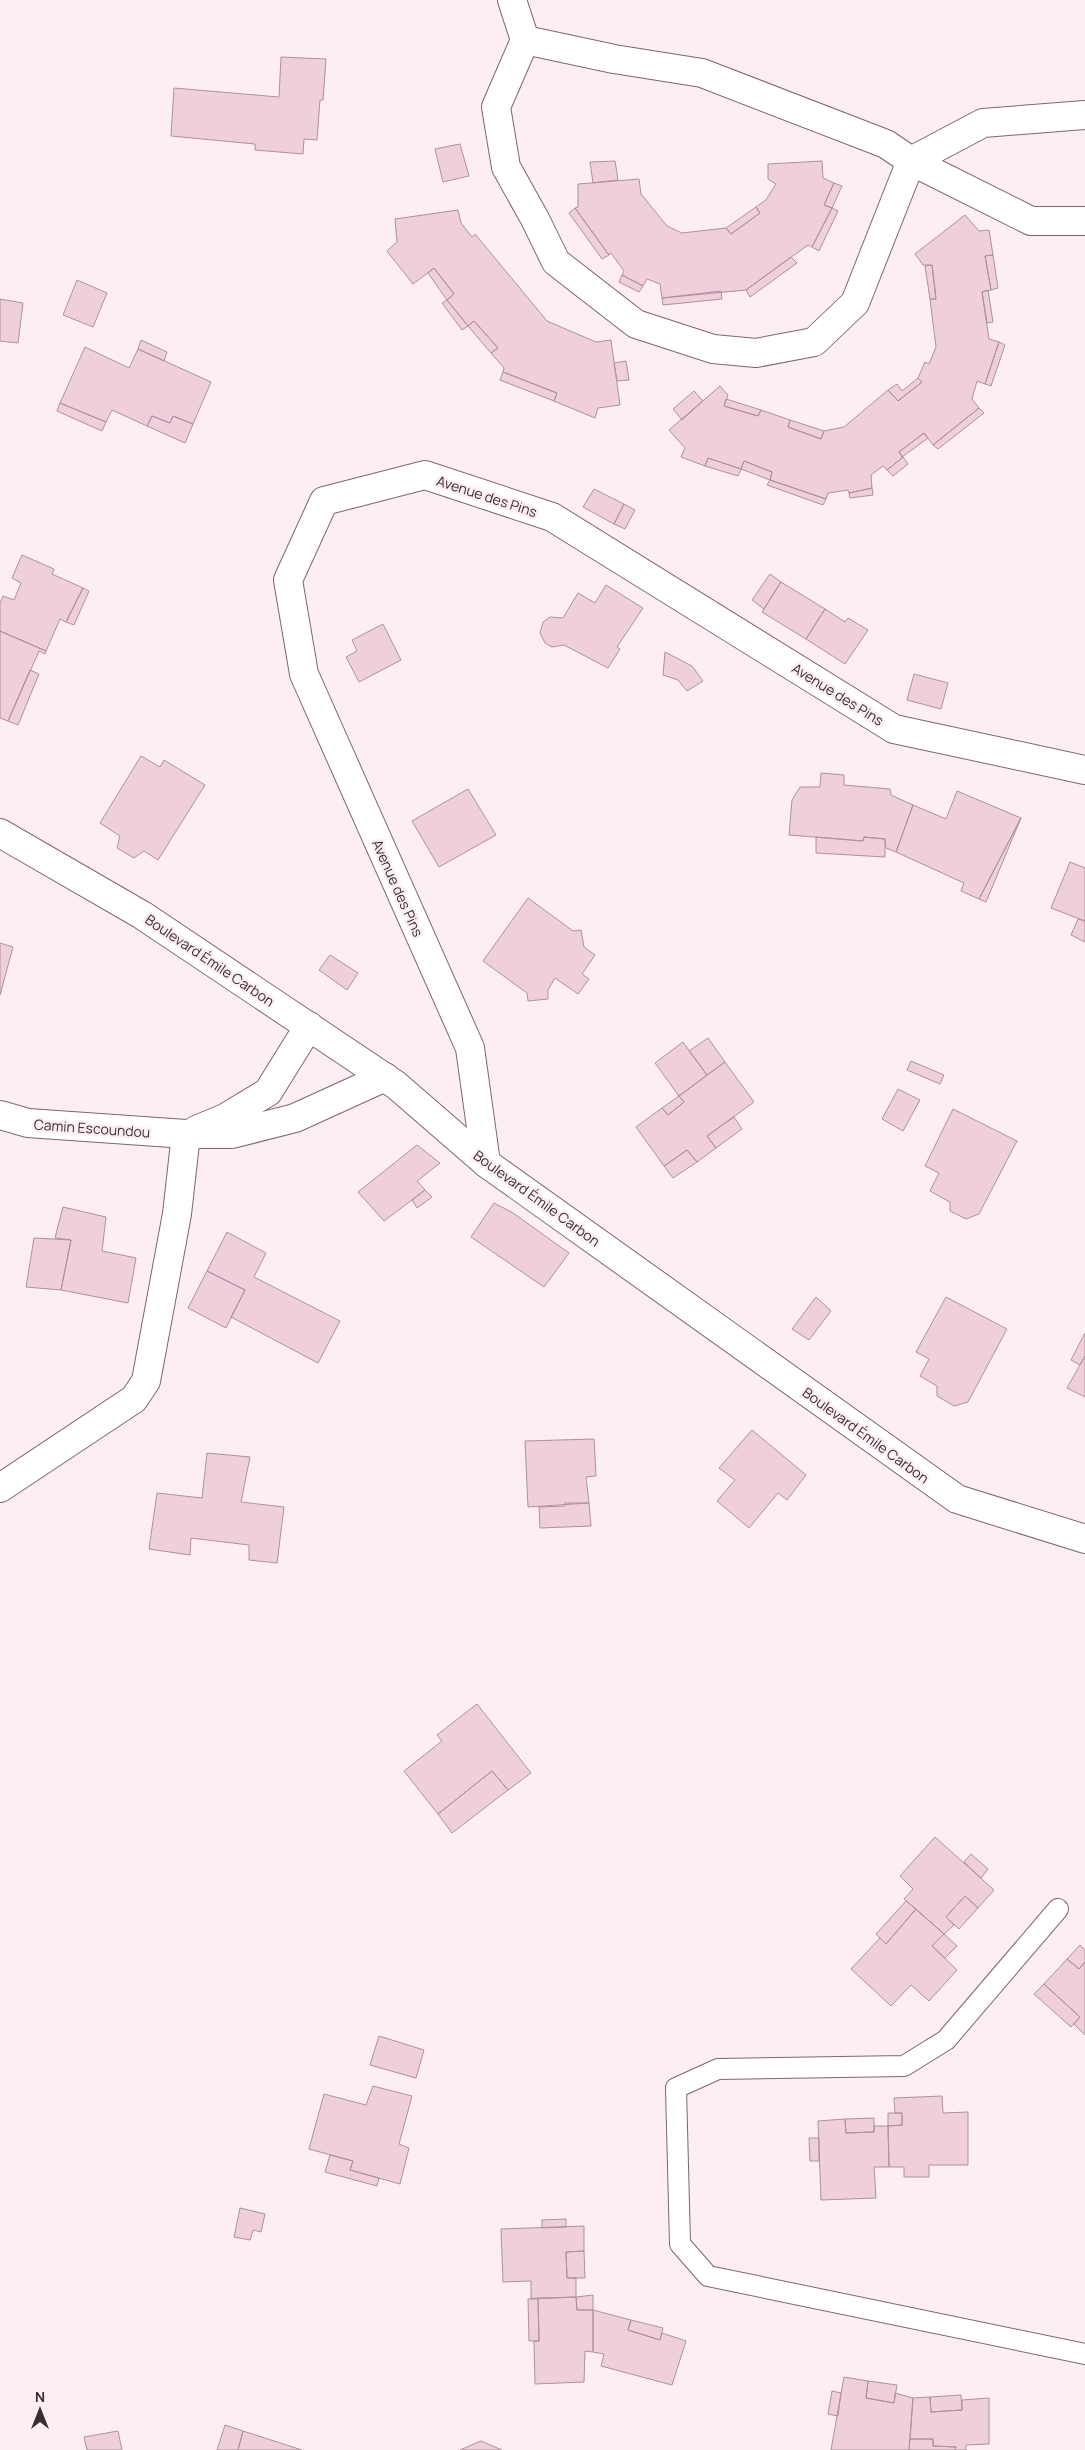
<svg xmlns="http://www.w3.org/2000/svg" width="1085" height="2450" font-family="Manrope,sans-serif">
  <rect width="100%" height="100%" fill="#fceef4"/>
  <!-- building -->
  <path fill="#f0cfdd" stroke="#af909d" d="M281 57 326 59 323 100H320L317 140 304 139 303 154 255 150V144L171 136 174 88 279 97Z
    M460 144 469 176 443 182 435 149Z
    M615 161 618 180 593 183 590 162Z
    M822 161 823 178 834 183 824 205 832 208 812 247 808 245 746 290 662 298 660 284 647 279 643 286 622 275 624 271 611 253 609 255 575 208 578 207V184L639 179 641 194 667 226 682 233 726 228 731 234 760 213 756 207 766 200 776 184 768 179V164Z
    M834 183 842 186 832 208 824 205Z
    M756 207 760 213 731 234 726 228Z
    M575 208 609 255 602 259 569 213Z
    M832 208 838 211 819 251 812 247Z
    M458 210 461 223 472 237 475 234 547 321 596 342 611 340 620 405 598 408 595 418 554 401 557 393 503 372 504 368 491 353 498 348 474 321 468 326 447 300 454 294 434 268 413 284 387 251 397 242 395 219Z
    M965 215 979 231 989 230 993 255 985 256 991 290 982 292 989 339 999 342 985 384 977 381 972 399 979 408 933 445 924 433 899 452 903 457 887 470 883 466 871 475 872 488 849 493 848 490 828 493 826 499 770 480 772 472 744 461 741 469 708 458 705 466 681 457 685 448 669 430 720 386 728 395 724 406 758 416 761 410 790 420 788 427 821 439 824 431 844 427 888 390 898 401 922 382 918 378 925 362 929 364 936 347 930 299H936L932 265H923L915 254Z
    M993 255 998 288 991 290 985 256Z
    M791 257 797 263 750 297 746 290Z
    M932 265 936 299H930L925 266Z
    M434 268 454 294 447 300 428 273Z
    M622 275 643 286 639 292 619 282Z
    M77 280 107 293 93 327 63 315Z
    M988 290 993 322 987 323 982 292Z
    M721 291 722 299 663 305 662 298Z
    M0 299 23 303 18 343 0 341Z
    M447 300 468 326 462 330 442 303Z
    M474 321 498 348 491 353 468 326Z
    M141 340 167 352 164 361 138 349Z
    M999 342 1005 345 991 386 985 384Z
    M85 347 129 368 138 349 211 382 193 424 173 416 170 423 152 416 147 426 112 410 106 422 60 403Z
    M626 361 629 380 617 381 614 363Z
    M503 372 557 393 554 401 500 380Z
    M918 378 922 382 898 401 888 390 897 384 902 391Z
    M694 391 703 401 682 420 673 409Z
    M726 399 761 410 758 416 724 406Z
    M60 403 106 422 102 431 57 411Z
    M979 408 984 413 938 449 933 445Z
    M152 416 170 423 173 416 193 424 185 443 147 426Z
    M790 420 824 431 821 439 788 427Z
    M924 433 928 438 902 457 899 452Z
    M903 457 908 464 893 476 887 470Z
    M708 458 741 469 738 476 705 466Z
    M744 461 772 472 770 480 741 469Z
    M770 480 826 499 823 505 767 485Z
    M872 488 873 495 850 498 849 493Z
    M594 489 624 504 614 524 583 507Z
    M624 504 635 510 625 529 614 524Z
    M22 555 54 569 52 574 83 588 66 622 60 619 46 651 0 631V603L3 596 14 600 21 583 12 578Z
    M770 574 781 582 764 609 752 600Z
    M781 582 825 609 806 639 762 612Z
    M606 585 643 608 617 647 620 649 608 668 564 645 552 647 545 643 540 633 543 622 550 617 563 618 578 593 595 603Z
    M83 588 89 591 74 625 66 622Z
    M825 609 845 622 848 618 868 630 845 664 806 639Z
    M383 624 401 660 359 682 346 657 357 651 352 640Z
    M0 631 46 651 45 654 39 651 8 721 0 718Z
    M665 652 692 666 703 681 687 691 678 680 663 675Z
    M30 670 39 674 18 725 8 721Z
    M914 674 948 683 941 709 907 700Z
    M141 756 160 767 164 760 205 785 158 860 144 851 134 858 117 848 120 836 100 823Z
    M821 773 844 775V785L890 789 891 795 913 805 896 852 886 848 885 839 864 837 863 841 789 835 792 800 800 787H820Z
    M468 789 496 835 439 867 412 821Z
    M957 791 1021 818 979 899 961 891 964 883 896 852 913 805 946 819Z
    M1021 818 986 902 979 899Z
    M816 837 863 841 864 837 885 839V857L816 853Z
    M1070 862 1085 868V921L1051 908Z
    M528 898 573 931 581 930 584 947 595 955 582 974 589 979 578 994 555 978 548 990V999L528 1001 527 993 483 961Z
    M1078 919 1085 921V942L1071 935Z
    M0 943 13 947 0 995Z
    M330 955 358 973 347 990 319 970Z
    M708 1038 725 1062 707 1075 689 1051Z
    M683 1042 707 1075 679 1096 655 1063Z
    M911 1061 944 1075 940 1084 907 1070Z
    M725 1062 754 1102 707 1136 716 1148 697 1162 687 1150 664 1166 636 1127 662 1108 668 1115 684 1102 679 1096Z
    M898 1089 920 1100 903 1131 882 1119Z
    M679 1096 684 1102 668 1115 662 1108Z
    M953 1109 1017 1141 979 1214 966 1219 950 1211V1202L930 1191 939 1173 925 1166Z
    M734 1117 742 1129 716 1148 707 1136Z
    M417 1145 440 1163 417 1181 425 1190 384 1221 358 1192Z
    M687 1150 697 1162 673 1178 664 1166Z
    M425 1190 432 1197 417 1208 412 1200Z
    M494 1203 513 1213 569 1253 544 1287 471 1237Z
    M63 1207 106 1217 102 1251 136 1258 128 1303 61 1290 71 1240 55 1238Z
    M227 1232 266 1253 254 1277 340 1321 318 1363 231 1317 245 1290 207 1271Z
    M34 1238 71 1240 61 1290 26 1287Z
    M207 1271 245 1290 226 1328 188 1308Z
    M816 1297 831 1311 809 1340 792 1329Z
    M946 1297 1007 1329 968 1402 954 1406 937 1396V1386L920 1376 929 1359 916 1352Z
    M1085 1333V1356L1080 1365 1071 1360Z
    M1085 1356V1397L1067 1388Z
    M752 1430 806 1475 787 1500 778 1493 749 1528 717 1501 735 1480 719 1468Z
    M594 1439 596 1476 586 1477 589 1503 528 1507 525 1441Z
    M207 1453 250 1457 241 1502 284 1507 277 1563 249 1560V1545L191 1538 190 1555 149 1549 157 1493 202 1498Z
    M565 1503H589L591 1526 540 1528 539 1507 565 1506Z
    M477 1704 531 1773 508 1790 492 1771 438 1814 404 1771 442 1741 437 1735Z
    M492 1771 508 1790 452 1833 438 1814Z
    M935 1837 994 1890 978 1908 965 1896 946 1917 954 1925 944 1934 904 1899 913 1889 900 1876Z
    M971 1854 988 1869 981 1878 964 1862Z
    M965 1896 978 1908 959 1929 946 1917Z
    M906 1901 916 1909 886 1944 876 1934Z
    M916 1909 944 1934 932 1946 957 1970 929 2001 911 1985 891 2006 851 1969 880 1938 886 1944Z
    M944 1934 957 1946 945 1958 932 1946Z
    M1080 1945 1085 1950V1962L1079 1969 1067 1959Z
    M1067 1959 1079 1969 1085 1962V2035L1074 2024 1080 2017 1044 1984Z
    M1044 1984 1080 2017 1071 2027 1034 1994Z
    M379 2036 424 2050 416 2078 370 2065Z
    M373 2086 412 2096 399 2144 409 2148 400 2184 350 2170 353 2161 309 2149 324 2094 366 2105Z
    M942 2096 943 2113 968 2112V2165H929V2177H904V2167H889L888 2126 902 2125V2113H895L894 2098Z
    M888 2113H902V2125L888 2126Z
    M874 2118V2132L846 2133 845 2119Z
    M845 2119 846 2133 874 2132V2126H888L889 2167H874L876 2198 821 2200 818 2121Z
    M809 2138H819V2161H810Z
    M330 2155 353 2161 350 2170 379 2178 377 2186 325 2172Z
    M240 2208 265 2214 261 2232 253 2230 250 2240 234 2237Z
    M566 2219V2227L542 2228V2220Z
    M584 2226V2251L566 2252 567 2278H576V2297L531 2299V2281L503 2282 501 2229Z
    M584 2251 585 2278H567L566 2252Z
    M593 2295V2310H577L576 2297Z
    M576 2297 577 2310H593V2352L585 2351 584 2382 535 2384 534 2341H539L538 2298Z
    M538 2298 539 2341H529L528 2299Z
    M593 2310 631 2320 628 2330 660 2340 662 2333 686 2341 672 2385 601 2366 604 2354 593 2352Z
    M631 2320 663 2328 660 2340 628 2330Z
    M844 2377 868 2381 866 2398 894 2403 895 2393 913 2398 909 2450H831Z
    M868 2381 897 2385 894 2403 866 2398Z
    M832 2391 841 2393 838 2416 828 2414Z
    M961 2395 962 2410 931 2412 930 2397Z
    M930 2397 931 2412 962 2410V2400L989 2398V2444L966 2445V2450H955L956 2447 933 2446V2439H910L913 2398Z
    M225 2425 243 2431 238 2450H217Z
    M118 2431 122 2450H87L84 2437Z
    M243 2431 302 2450H238Z
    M910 2439H933V2446L956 2447 955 2450H909Z
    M481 2441 502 2450H460Z"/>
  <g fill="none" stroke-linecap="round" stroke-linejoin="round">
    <!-- service casing -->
    <g stroke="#816471" stroke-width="22">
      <path id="service" d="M1058 1909 946 2040 904 2066 718 2069 676 2088 680 2244 708 2276 1085 2354"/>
    </g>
    <!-- minor casing -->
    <g stroke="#816471" stroke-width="30">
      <path id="minor" d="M512 0 525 40 496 107 506 167 535 219 556 262 636 324 713 349 756 353 814 342 855 303 911 161 983 123 1085 115
        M525 40 614 59 702 73 886 144 911 161 1031 221H1085
        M0 1115 28 1123 186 1134H232L295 1118 385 1077
        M196 1130 225 1118 268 1092 309 1026
        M486 1163 470 1048 304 674 288 580 324 501 425 475 552 517 894 729 1085 770
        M0 1488 134 1399 146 1381 177 1214 186 1134"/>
    </g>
    <!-- tertiary casing -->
    <g stroke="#816471" stroke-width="30">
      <path id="tertiary" d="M0 833 142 915 396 1085 486 1163 957 1499 1085 1539"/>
    </g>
    <!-- service -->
    <use href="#service" stroke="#fff" stroke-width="20"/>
    <!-- minor -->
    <use href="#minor" stroke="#fff" stroke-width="28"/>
    <!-- tertiary -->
    <use href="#tertiary" stroke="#fff" stroke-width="28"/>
  </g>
  <g text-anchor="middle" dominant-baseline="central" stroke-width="5" stroke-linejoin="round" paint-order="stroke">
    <!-- street labels -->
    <g font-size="14" fill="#392d32" stroke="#fceef4">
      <text transform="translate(487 496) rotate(18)">Avenue des Pins</text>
      <text transform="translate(838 694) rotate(32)">Avenue des Pins</text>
      <text transform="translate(398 888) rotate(66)">Avenue des Pins</text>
      <text transform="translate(210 960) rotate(34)">Boulevard Émile Carbon</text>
      <text transform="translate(92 1128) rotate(4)">Camin Escoundou</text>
      <text transform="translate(537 1198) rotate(36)">Boulevard Émile Carbon</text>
      <text transform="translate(866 1435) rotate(36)">Boulevard Émile Carbon</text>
    </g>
  </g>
  <!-- north arrow -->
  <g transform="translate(40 2410)" stroke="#fceef4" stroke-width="4" paint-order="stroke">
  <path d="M0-4L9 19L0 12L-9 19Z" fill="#392d32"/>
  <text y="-8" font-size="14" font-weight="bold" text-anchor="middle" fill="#392d32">N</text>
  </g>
</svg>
